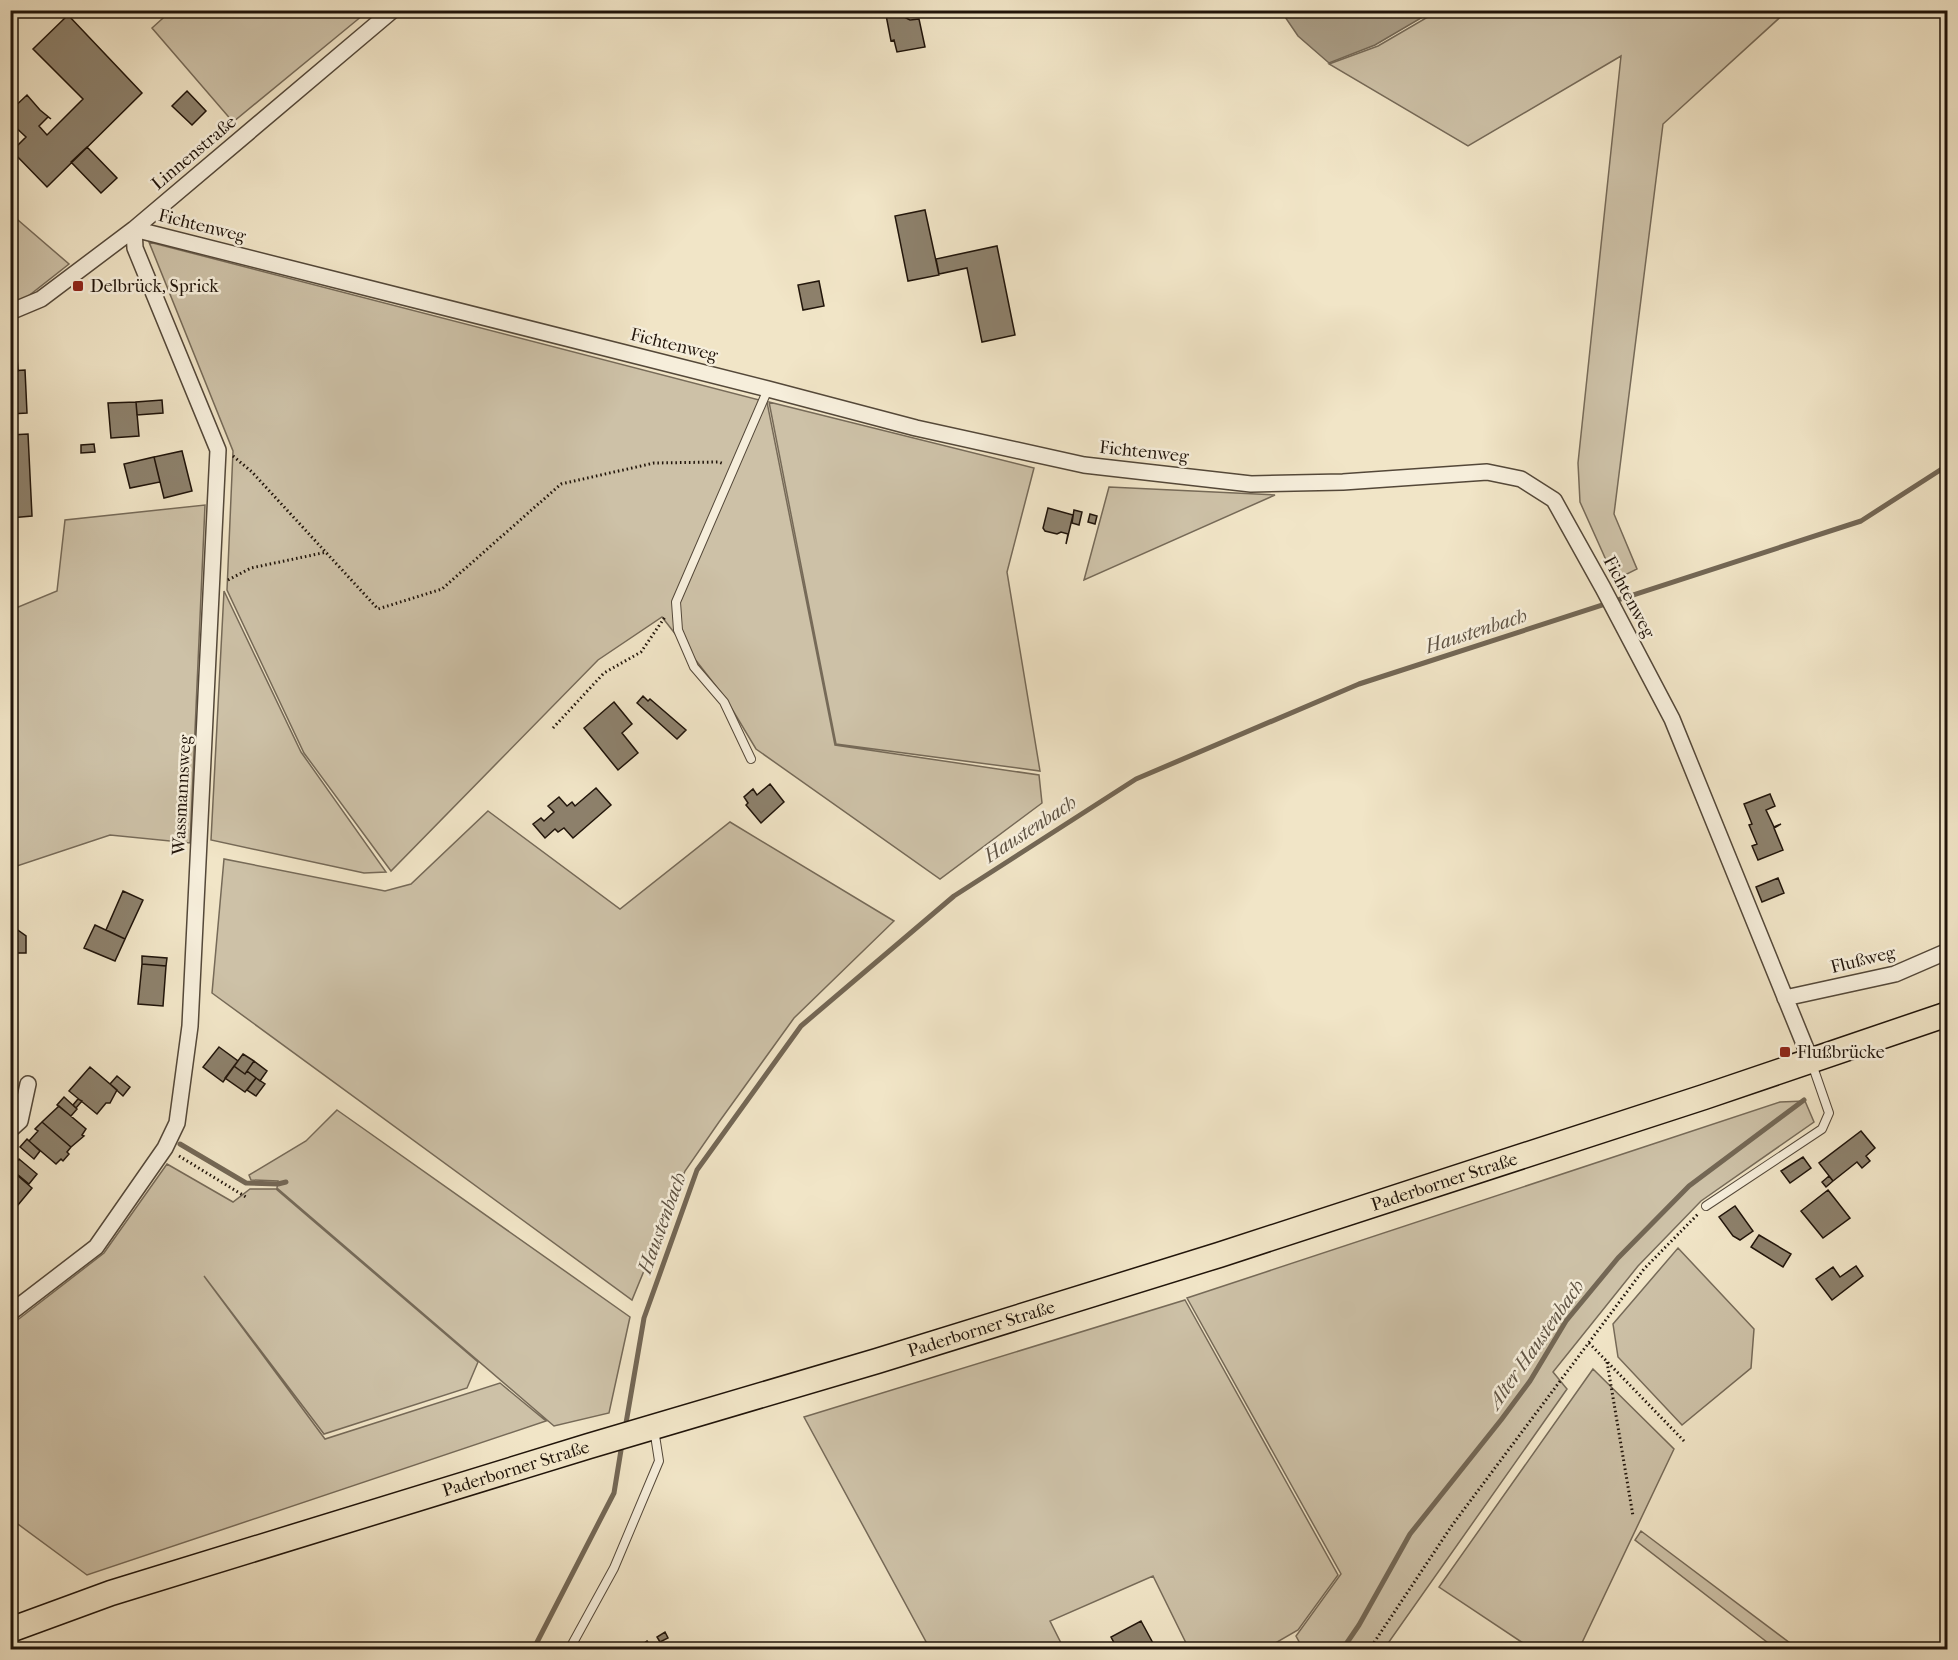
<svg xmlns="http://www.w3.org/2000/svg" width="1958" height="1660" font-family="'IM FELL French Canon',serif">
  <rect width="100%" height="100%" fill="#f1e5c7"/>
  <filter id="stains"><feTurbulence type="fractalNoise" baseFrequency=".00333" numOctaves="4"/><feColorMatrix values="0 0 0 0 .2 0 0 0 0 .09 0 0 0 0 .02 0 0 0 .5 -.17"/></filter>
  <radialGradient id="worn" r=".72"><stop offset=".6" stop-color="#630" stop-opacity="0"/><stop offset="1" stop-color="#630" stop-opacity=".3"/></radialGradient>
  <!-- green -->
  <path fill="#cdc1a7" stroke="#766a58" stroke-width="1.5" d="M172 10H368V11L233 122 152 28Z
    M1438 11H1787L1663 124 1614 514 1637 569 1615 580 1580 502 1578 463 1621 56 1468 146 1329 64 1378 46Z
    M11 214 69 264 27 297 11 303Z
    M149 242 767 402 835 745 1039 775 1042 803 940 879 756 749 726 699 662 617 598 660 391 871 304 753 227 590 233 451Z
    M769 402 1034 468 1007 572 1040 771 836 744Z
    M1109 487 1275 495 1084 580Z
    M205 505 190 843 110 835 11 868V610L57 591 65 520Z
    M224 591 301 752 386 872 364 873 211 840Z
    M488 811 620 909 730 822 894 921 794 1018 719 1122 685 1171 632 1300 212 993 224 859 385 891 411 884Z
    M1805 1101 1814 1122 1701 1201 1638 1266 1553 1372 1567 1389 1384 1649H1303L1296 1636 1341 1574 1187 1298 1780 1102Z
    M337 1110 630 1317 609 1413 554 1426 277 1188 278 1181 251 1180 249 1175 306 1141Z
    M167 1164 233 1202 250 1189H276L478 1362 467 1388 324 1434 204 1276 325 1439 500 1383 546 1421 87 1575 11 1519V1325L104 1253Z
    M1678 1248 1754 1329 1751 1368 1682 1425 1618 1357 1613 1324Z
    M1185 1300 1338 1575 1298 1630 1265 1649H1189L1153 1576 1050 1621 1064 1649H930L804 1417Z
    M1593 1369 1674 1449 1579 1649H1532L1439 1587Z
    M1641 1531 1798 1649H1776L1635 1540Z"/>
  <!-- water -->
  <path fill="#aa9e87" stroke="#736755" stroke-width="1.5" d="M1281 11H1433L1375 45 1329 63 1298 36Z"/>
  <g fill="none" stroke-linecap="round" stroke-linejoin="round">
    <!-- stream -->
    <path stroke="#736755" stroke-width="5" d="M180 1144 246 1183 278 1184 286 1182
      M625 1429 644 1318 697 1170 801 1026 954 896 1136 779 1359 684 1861 521 1948 465
      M533 1650 614 1493 622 1444
      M1342 1650 1359 1625 1410 1534 1501 1420 1530 1381 1566 1321 1618 1258 1689 1186 1804 1100"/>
  </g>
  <!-- building -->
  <path fill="#8d816c" stroke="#20140a" stroke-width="1.5" d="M885 10H903L904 17 910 20 919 19 925 47 897 52 894 40 891 41Z
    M68 15 142 93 47 187 12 151 26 137 10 122V111L27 95 40 110 51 119 48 117 39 126 47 135 83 99 33 49Z
    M187 91 206 111 192 125 172 106Z
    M87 147 117 178 101 193 71 162Z
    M925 210 939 275 908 281 895 216Z
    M997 246 1015 335 982 342 967 268 939 274 936 259Z
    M819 281 824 306 803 310 798 285Z
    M10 331H15L18 371H10Z
    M25 370 27 413 10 414V371Z
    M162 400 163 413 137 415 136 402Z
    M136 402 139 436 111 438 108 403Z
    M28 434 32 516 10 518V435Z
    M94 444 95 452 81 453V445Z
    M182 451 192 491 164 498 154 457Z
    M154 457 160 482 130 488 124 464Z
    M1048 508 1073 515 1066 544 1068 534 1061 532 1057 534 1045 531 1043 528Z
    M1074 510 1082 512 1079 525 1072 523Z
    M1090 514 1097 516 1095 524 1088 522Z
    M643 696 648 701 650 699 686 730 677 739 637 703Z
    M614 702 632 724 622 733 638 753 618 770 584 728Z
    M770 784 784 802 761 823 746 805 748 803 744 797 753 789 757 795Z
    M596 788 611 805 573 838 564 828 558 832 555 829 545 838 533 824 541 818 544 821 554 812 548 806 559 797 567 806 572 802 575 806Z
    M1770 794 1775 806 1766 810 1774 827 1781 824 1774 828 1783 850 1758 860 1752 846 1757 844 1749 825 1752 824 1744 804Z
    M1778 878 1784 893 1762 902 1756 887Z
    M123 891 143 900 125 939 106 930Z
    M95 925 125 939 115 961 84 948Z
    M15 928 26 936V953H15Z
    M142 956 167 958 166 966 142 964Z
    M142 964 166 966 163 1006 138 1004Z
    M219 1047 238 1061 223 1082 203 1067Z
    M243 1054 254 1061 245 1074 234 1066Z
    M254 1061 267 1071 260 1081 247 1071Z
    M234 1066 245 1074 247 1071 256 1078 245 1092 225 1078Z
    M90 1067 117 1090 110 1103H106L97 1114 69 1091Z
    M117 1076 130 1087 123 1096 110 1084Z
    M256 1078 265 1084 256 1096 247 1090Z
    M64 1097 77 1109 71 1116 57 1105Z
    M78 1099 82 1101 76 1108 73 1105Z
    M59 1106 86 1129 82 1135 84 1136 71 1147 42 1122Z
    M42 1122 71 1147 67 1152 69 1154 63 1161 61 1159 56 1164 29 1141 38 1131 35 1129Z
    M1861 1131 1875 1148 1866 1156 1870 1161 1862 1168 1857 1162 1833 1181 1819 1163Z
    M27 1139 40 1151 34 1159 20 1147Z
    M1803 1157 1811 1168 1790 1183 1781 1171Z
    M19 1159 37 1174 29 1184 11 1169Z
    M10 1169 32 1188 18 1205 10 1199Z
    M1829 1176 1833 1181 1826 1187 1822 1182Z
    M1828 1190 1850 1218 1823 1238 1801 1211Z
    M1735 1206 1753 1231 1740 1240 1733 1236 1719 1217Z
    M1759 1235 1791 1254 1783 1267 1751 1247Z
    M1856 1266 1863 1276 1832 1300 1816 1279 1833 1267 1840 1277Z
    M1141 1621 1154 1645 1145 1650H1118L1111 1637Z
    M665 1632 668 1638 660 1642 657 1637Z
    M647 1641 653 1650H634Z"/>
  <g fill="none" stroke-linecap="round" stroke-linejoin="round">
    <!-- lane casing -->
    <g stroke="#544839" stroke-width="10">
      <path id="lane" d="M751 759 724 702 694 667 678 630 676 602 768 389
        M1706 1206 1822 1129 1829 1113 1812 1064
        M569 1650 614 1568 659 1461 654 1429"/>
    </g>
    <!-- street casing -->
    <g stroke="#544839" stroke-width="18">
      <path id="street" d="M134 229 768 389 916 428 1084 465 1251 484 1343 482 1487 472 1521 479 1554 500 1603 588 1672 719 1811 1061
        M10 312 41 299 134 229 393 10
        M1785 998 1895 974 1948 951
        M10 1130 20 1121 28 1084
        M10 1313 96 1247 165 1148 177 1123 190 1026 218 450 135 248 134 229"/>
    </g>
    <!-- primary casing -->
    <g stroke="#20140a" stroke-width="27">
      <g id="primary">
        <path id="s1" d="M10 1630 111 1593 589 1446 877 1361 1219 1255 1704 1097 1948 1014"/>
      </g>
    </g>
    <!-- path -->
    <path stroke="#20140a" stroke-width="3" stroke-dasharray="1.5 3" stroke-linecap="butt" d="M233 456 252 472 378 609 442 589 561 484 654 463 719 462 724 464
      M228 580 251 568 327 552
      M553 728 604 673 641 652 665 617
      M179 1156 246 1197
      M1589 1343 1684 1441
      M1607 1362 1633 1516
      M1369 1650 1453 1524 1644 1269 1699 1213"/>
    <!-- lane -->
    <use href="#lane" stroke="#f6eedb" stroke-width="8"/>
    <!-- street -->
    <use href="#street" stroke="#f6eedb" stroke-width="15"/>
    <!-- primary -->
    <use href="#primary" stroke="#f1e5c7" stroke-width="24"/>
  </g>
  <!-- markers -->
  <g fill="#8f2418" stroke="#f6eedb" stroke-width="2">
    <rect x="72" y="280" width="12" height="12" rx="3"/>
    <rect x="1779" y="1046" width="12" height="12" rx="3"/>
  </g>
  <g text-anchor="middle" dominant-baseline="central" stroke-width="5" stroke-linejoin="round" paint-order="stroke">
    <!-- street labels -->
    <g font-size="18" fill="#20140a" stroke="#f6eedb">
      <text transform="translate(194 153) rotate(-40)">Linnenstraße</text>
      <text transform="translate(202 226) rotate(14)">Fichtenweg</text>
      <text transform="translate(674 345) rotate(14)">Fichtenweg</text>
      <text transform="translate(1144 452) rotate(6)">Fichtenweg</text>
      <text transform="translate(1629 597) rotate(62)">Fichtenweg</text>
      <text transform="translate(182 795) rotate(-87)">Wassmannsweg</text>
      <text transform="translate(1863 960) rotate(-14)">Flußweg</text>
      <text stroke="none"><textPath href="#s1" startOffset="1503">Paderborner Straße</textPath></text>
      <text stroke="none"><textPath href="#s1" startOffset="1017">Paderborner Straße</textPath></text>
      <text stroke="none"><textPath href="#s1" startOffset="531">Paderborner Straße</textPath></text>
    </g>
    <!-- poi labels -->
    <g font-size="18" fill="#20140a" stroke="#f6eedb" text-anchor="start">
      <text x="90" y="286">Delbrück, Sprick</text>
      <text x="1797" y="1052">Flußbrücke</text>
    </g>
    <!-- water labels -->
    <g font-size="20" font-style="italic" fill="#5e5242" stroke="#f6eedb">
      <text transform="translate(1476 631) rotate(-18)">Haustenbach</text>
      <text transform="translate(1030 829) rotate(-33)">Haustenbach</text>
      <text transform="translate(662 1223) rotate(-70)">Haustenbach</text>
      <text transform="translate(1536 1344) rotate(-55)">Alter Haustenbach</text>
    </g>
  </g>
  <!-- margin -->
  <rect width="1958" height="1660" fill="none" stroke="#f1e5c7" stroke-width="36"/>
  <rect x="12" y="12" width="1934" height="1636" fill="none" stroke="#20140a" stroke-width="3"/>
  <rect x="18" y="18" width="1922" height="1624" fill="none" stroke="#20140a" stroke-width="1.5"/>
  <rect width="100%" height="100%" filter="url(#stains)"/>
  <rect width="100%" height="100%" fill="url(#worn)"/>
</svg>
